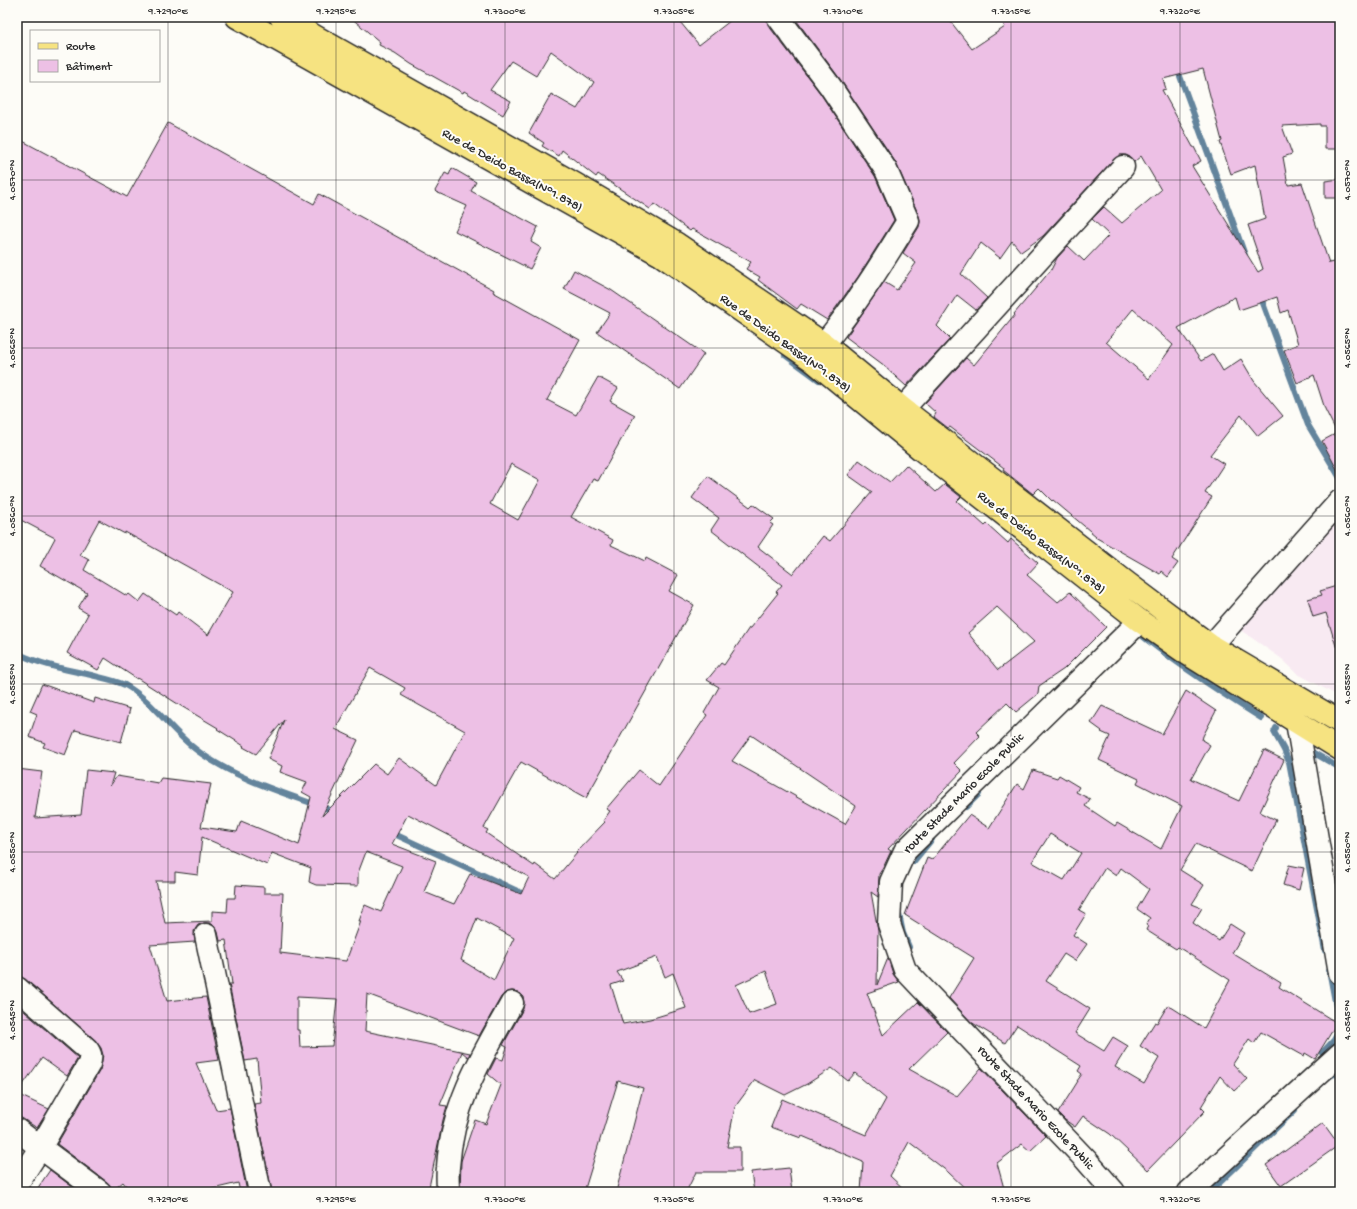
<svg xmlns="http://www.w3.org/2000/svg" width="1357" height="1209" font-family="'Gochi Hand',sans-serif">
  <rect width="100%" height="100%" fill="#fdfcf7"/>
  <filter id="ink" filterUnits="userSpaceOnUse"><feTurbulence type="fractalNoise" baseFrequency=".025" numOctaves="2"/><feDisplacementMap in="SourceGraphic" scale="8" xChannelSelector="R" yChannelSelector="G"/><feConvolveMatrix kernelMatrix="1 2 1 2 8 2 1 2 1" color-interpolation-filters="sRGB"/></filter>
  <g filter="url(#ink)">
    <!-- built -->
    <path fill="#f8eaf2" d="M1340 516V697L1298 674 1282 659 1239 629Z"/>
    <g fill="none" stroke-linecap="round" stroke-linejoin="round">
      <!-- stream -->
      <path stroke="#63849c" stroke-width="6" d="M1177 68 1245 255
        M1260 295 1308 425 1340 478
        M785 355 819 380
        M1136 631C1175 663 1218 691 1261 718
        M17 653C39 664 63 669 87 674 98 677 115 680 125 685 155 702 173 735 202 754 242 782 291 795 336 812
        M1276 728 1274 732 1284 750 1289 762 1325 951
        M1313 762 1314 753 1340 768
        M966 807 979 794
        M390 832 526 895
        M914 861 932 839
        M899 914 903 933 909 947
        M1322 1053 1334 1040 1340 1028 1329 970
        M1327 1078 1334 1074 1340 1075
        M1210 1192 1295 1110"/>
    </g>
    <!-- building -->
    <path fill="#edc0e5" stroke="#2b2b2b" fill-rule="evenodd" d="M350 17H433L442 22 446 17H676L699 45 735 17H766L768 25 820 93 875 176 894 220 858 277 827 320 801 304 797 309 758 280 760 277 746 269 751 262 692 229 690 231 654 204 650 209 598 174 596 177 562 150 559 156 542 146 544 143 529 133 551 94 577 109 594 82 551 51 536 76 511 61 490 90 511 101 503 115 464 91 463 93 411 64 395 53 379 45 380 42Z
      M794 17H947L972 49 1005 27 999 17H1340V149H1325V126H1320V124L1282 126 1292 154 1283 157 1288 185 1302 183 1329 263 1338 261 1340 270V475L1322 441 1337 433 1325 409 1314 375 1297 383 1284 350 1298 344 1288 310 1281 313 1277 297 1239 310 1235 297 1178 328 1201 361 1213 354 1223 371 1241 359 1254 381 1283 416 1258 436 1241 415 1210 455 1224 464 1205 493 1212 497 1172 559 1178 563 1168 577 1161 571 1160 574 1095 537 1096 536 1053 500 1052 501 1039 488 1033 494 1003 470 1004 468 950 427 948 428 939 421 934 417 936 413 925 403 966 358 974 365 1015 315 1014 314 1051 270 1057 258 1068 246 1084 261 1109 235 1092 219 1104 207 1122 223 1161 190 1141 156 1134 162 1131 158 1126 155H1120L1114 159 1043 236 1021 252 1012 241 1000 258 981 243 961 274 987 298 976 310 957 295 937 326 950 339 906 386 885 367V366L846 337 884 282 897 290 916 263 903 253 919 227 920 222 919 216 896 163 840 79ZM1203 69 1222 141 1220 142 1231 174 1255 165 1265 219 1248 225 1263 269 1258 272 1192 166 1201 161 1194 147H1193L1162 90 1166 89 1163 79ZM1133 309 1173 345 1149 379 1106 342Z
      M168 123 314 204 319 194 494 290 493 292 580 340 547 400 576 415 598 377 618 388 610 401 635 415 598 481 593 479 571 517 613 540 611 545 645 561 646 558 678 575 669 591 694 605 586 798 521 762 484 828 488 830 486 833 534 866 535 864 555 879 577 853 576 852 605 822 603 821 610 811 606 809 639 770 659 786 707 715 704 713 719 687 707 680 721 663 724 665 749 628H750L778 593 776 592 782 585 711 530 719 518 692 498 708 476 750 507 753 504 774 519 770 523 773 525 758 547 793 574 823 536 830 541 872 492 848 475 859 460 890 482 906 465 936 492 945 484 946 485 961 497 957 501 985 526 987 524 1008 543 1011 539 1038 563 1027 575 1058 602 1070 592 1106 627 1064 669 1039 686 1038 694 1016 712 1007 703 976 732 980 736 954 763 962 771 888 849 891 851 883 868 879 874 878 897 871 892 878 931 877 985 888 958 893 974 899 982 867 993 883 1035 918 1002 947 1032 909 1069 957 1096 981 1068 1046 1136 1030 1151 1022 1144 997 1163 1005 1192H969L948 1172 909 1142 890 1176 907 1192H861L863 1162 802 1136 801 1138 771 1127 782 1099 866 1135 886 1099 855 1073 848 1081 832 1068 807 1084 785 1095 755 1080 735 1107 727 1147H740V1172H696L686 1192H616L643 1088 618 1081 584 1192H460L461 1161 475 1120 486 1124 501 1085 488 1074 496 1058 503 1060 507 1047 503 1045 523 1009 524 1003 523 996 518 992 512 991 506 992 501 997 479 1036 367 994 365 1031 470 1053 468 1057 462 1052 440 1105 447 1106 443 1120 428 1192H272L254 1104 261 1103 257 1059 245 1061 229 984H232L226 940 220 941 218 932 215 926 210 923H204L198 925 194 931 195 942 150 945 167 1001 206 997 219 1060 196 1063 216 1110 230 1108 247 1192H240L238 1183 200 1192H131L123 1182 112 1191 111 1187 107 1182 57 1144 100 1070 103 1055 101 1048 95 1040 25 979 17 976V769L42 772 35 818 81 815 86 770 114 773 110 786 117 776 158 783 161 778 211 784 201 827 237 832 241 821 299 845 311 797 302 792 307 782 280 772 282 766 268 759 284 720 256 754 243 747 244 746 217 729 218 728 181 706 137 678V679L105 658 98 670 67 653 88 614 78 608 87 593 40 566 55 538 17 518V138L127 197ZM511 464 540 480 518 520 490 504ZM99 520 125 534V532L233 592 208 635 178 612 176 615 145 594 139 602 129 594 127 596 84 570 89 560 80 555ZM997 607 1034 642 998 670 968 633ZM370 668 405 688 401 695 465 731 436 785 399 758 387 774 374 764 322 816 358 740 335 729ZM751 735 856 806 845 824 732 761ZM408 814 529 877 521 894 470 874 454 904 424 892 436 861 392 844ZM202 837 267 865 272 853 311 868 309 882 316 885 358 886V873L366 852 402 866 381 912 365 905 359 921H361L346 961 280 953 283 893H264V887L236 885 235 898H228L227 912 212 911V921L165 923 156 881H175V872L198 875ZM477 918 514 938 494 980 461 960ZM657 957 665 977 673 973 686 1008 650 1019 623 1024 611 985 623 981 617 972ZM766 971 777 1004 749 1014 736 985ZM297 997 337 999 332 1046 300 1047 299 1030H297Z
      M452 168 476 182 471 191 538 227 531 242 541 248 530 269 455 231 467 206 436 192 435 191 445 173 449 175Z
      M1340 179V198H1325V181Z
      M574 270 611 290 704 354 680 389 597 332 610 313 564 289Z
      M1340 585V645L1336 646 1326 613 1313 617 1308 599 1322 595 1320 591Z
      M42 684 94 703 95 698 130 709 121 742 75 730 65 755 43 747 45 743 29 737 37 714 30 711Z
      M1186 691 1216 711 1203 736 1202 740 1210 745 1191 779 1239 801 1264 750 1284 760 1260 812 1276 820 1252 871 1196 844 1180 870 1204 885 1192 904 1202 908 1193 923 1219 941 1230 924 1244 933 1232 953 1281 983 1279 987 1337 1023 1315 1059 1305 1053 1304 1056 1261 1032 1254 1043 1249 1039 1233 1064 1247 1079 1234 1091 1220 1076 1201 1107 1205 1111 1148 1170 1110 1134 1083 1116 1075 1127 1065 1120 1058 1113 1078 1081H1077L1082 1074 1078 1071 1081 1066 1017 1025 1005 1043 971 1022 949 998 974 958 905 915 927 858 932 860 969 815 989 828 1017 784 1024 789 1033 770 1057 778 1059 775 1079 787 1076 792 1090 799 1085 806 1115 826 1117 823 1161 849 1182 806 1137 783 1139 779 1099 760 1110 736 1101 732 1102 731 1091 723 1102 706 1162 734ZM1050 834 1081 853 1064 880 1032 862ZM1105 868 1116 876 1121 868 1149 889 1137 909 1150 918 1146 925 1148 926 1146 930 1176 949 1178 947 1230 980 1204 1028 1168 1005 1157 1023 1155 1022 1140 1046 1159 1058 1144 1084 1115 1067 1128 1046 1113 1037 1104 1051 1075 1033 1090 1009 1046 981 1064 954 1075 961 1087 944 1073 935 1086 914 1079 910Z
      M1289 865 1304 868 1299 890 1283 885Z
      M17 1005 78 1058 67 1076 42 1058 17 1093Z
      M17 1094 49 1109 37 1128 17 1115Z
      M1323 1123 1339 1145 1281 1186 1266 1165Z
      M789 1168 792 1192H754L751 1172Z
      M50 1170 79 1192H35Z"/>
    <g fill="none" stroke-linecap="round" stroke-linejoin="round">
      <!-- minor casing -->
      <g stroke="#2b2b2b" stroke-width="25">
        <path id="minor" d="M778 17 830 86 886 170 908 221C882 263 856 305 824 344
          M890 423 1123 167
          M1211 646 1340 501
          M1297 722 1340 973
          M206 935 260 1192
          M17 988 87 1049C91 1054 91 1057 89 1064L40 1148 17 1184
          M17 1130 100 1192
          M448 1192C448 1184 447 1175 448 1167 452 1104 482 1056 512 1003
          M1114 1192 1086 1160 905 970 889 924 891 882 905 851 1140 621
          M1189 1192 1340 1054"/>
      </g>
      <!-- major casing -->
      <g stroke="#2b2b2b" stroke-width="25">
        <path id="major" d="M237 17 661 255 812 360 923 451 1140 621 1186 653 1340 749
          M281 17 575 184 677 244 824 344 903 409 1127 583 1211 646 1340 722"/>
      </g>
      <!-- minor -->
      <use href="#minor" stroke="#fdfcf7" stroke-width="22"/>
      <!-- major -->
      <use href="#major" stroke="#f6e381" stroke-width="22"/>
    </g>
  </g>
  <!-- ticks -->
  <path fill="none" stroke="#2b2b2b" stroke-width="1" stroke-opacity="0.45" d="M168 17V1192M336 17V1192M505 17V1192M674 17V1192M843 17V1192M1011 17V1192M1180 17V1192M17 180H1340M17 348H1340M17 516H1340M17 684H1340M17 852H1340M17 1020H1340M17 1188H1340"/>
  <g text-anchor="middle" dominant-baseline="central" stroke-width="4" stroke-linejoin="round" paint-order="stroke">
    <!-- street labels -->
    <g font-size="13" fill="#2b2b2b" stroke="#fdfcf7">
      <text transform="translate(512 171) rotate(29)">Rue de Deido Bassa(N°1.878)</text>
      <text transform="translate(785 344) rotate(36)">Rue de Deido Bassa(N°1.878)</text>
      <text transform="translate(1041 543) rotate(38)">Rue de Deido Bassa(N°1.878)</text>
      <text transform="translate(964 794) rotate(-45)">route Stade Mario Ecole Public</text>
      <text transform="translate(1035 1108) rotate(47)">route Stade Mario Ecole Public</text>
    </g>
  </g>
  <!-- margin -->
  <rect width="1357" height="1209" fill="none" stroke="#fdfcf7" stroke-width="44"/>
  <!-- legend -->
  <rect x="30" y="30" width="130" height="52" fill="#fdfcf7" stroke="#a9a8a5"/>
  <rect x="38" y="43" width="20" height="6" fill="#f6e381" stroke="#a9a8a5"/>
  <text x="66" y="50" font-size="12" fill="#2b2b2b">Route</text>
  <rect x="38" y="60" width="20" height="12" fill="#edc0e5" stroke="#a9a8a5"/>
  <text x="66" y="70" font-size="12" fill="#2b2b2b">Bâtiment</text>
  <rect x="22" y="22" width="1313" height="1165" fill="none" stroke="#2b2b2b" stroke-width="1.5"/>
  <g font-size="10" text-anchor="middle" fill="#2b2b2b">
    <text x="168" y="14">9.7290°E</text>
    <text x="336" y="14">9.7295°E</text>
    <text x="505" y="14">9.7300°E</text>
    <text x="674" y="14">9.7305°E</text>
    <text x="843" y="14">9.7310°E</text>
    <text x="1011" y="14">9.7315°E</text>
    <text x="1180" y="14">9.7320°E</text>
    <text transform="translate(11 180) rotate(-90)" y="4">4.0570°N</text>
    <text transform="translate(1346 180) rotate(-90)" y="4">4.0570°N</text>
    <text transform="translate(11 348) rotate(-90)" y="4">4.0565°N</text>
    <text transform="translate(1346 348) rotate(-90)" y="4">4.0565°N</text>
    <text transform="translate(11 516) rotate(-90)" y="4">4.0560°N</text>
    <text transform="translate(1346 516) rotate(-90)" y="4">4.0560°N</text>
    <text transform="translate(11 684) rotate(-90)" y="4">4.0555°N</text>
    <text transform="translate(1346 684) rotate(-90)" y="4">4.0555°N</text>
    <text transform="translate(11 852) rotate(-90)" y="4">4.0550°N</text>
    <text transform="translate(1346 852) rotate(-90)" y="4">4.0550°N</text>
    <text transform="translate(11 1020) rotate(-90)" y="4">4.0545°N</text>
    <text transform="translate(1346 1020) rotate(-90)" y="4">4.0545°N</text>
    <text x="168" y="1202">9.7290°E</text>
    <text x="336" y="1202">9.7295°E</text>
    <text x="505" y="1202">9.7300°E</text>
    <text x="674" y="1202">9.7305°E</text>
    <text x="843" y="1202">9.7310°E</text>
    <text x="1011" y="1202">9.7315°E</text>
    <text x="1180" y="1202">9.7320°E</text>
  </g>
</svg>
